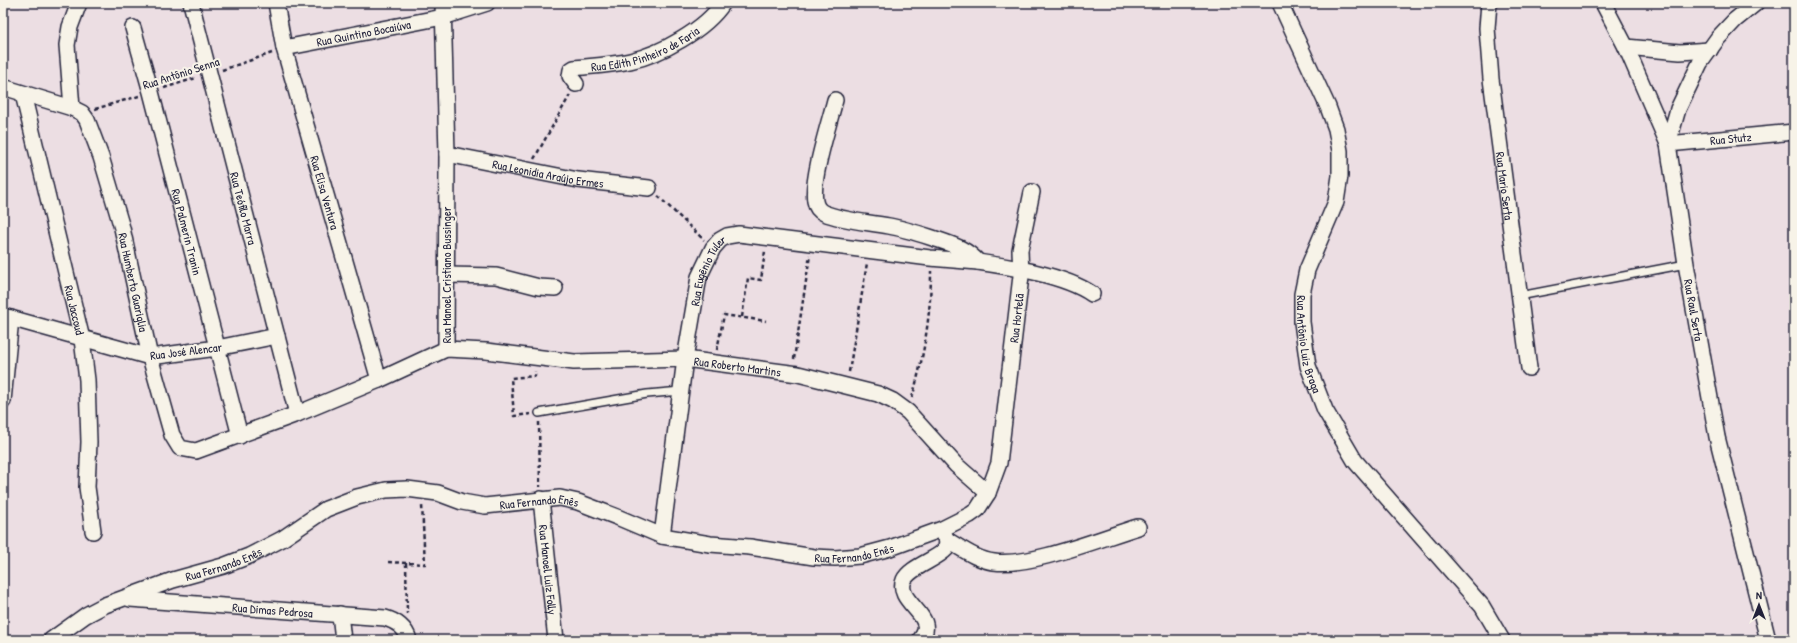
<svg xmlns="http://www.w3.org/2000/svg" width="1797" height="643" font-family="'Patrick Hand',sans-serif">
  <rect width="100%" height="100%" fill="#ecdee3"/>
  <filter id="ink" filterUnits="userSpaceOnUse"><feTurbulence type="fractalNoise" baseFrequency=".025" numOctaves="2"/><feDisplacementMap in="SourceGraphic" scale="8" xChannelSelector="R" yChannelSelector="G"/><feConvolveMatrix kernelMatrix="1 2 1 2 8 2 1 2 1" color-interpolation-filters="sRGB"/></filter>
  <g filter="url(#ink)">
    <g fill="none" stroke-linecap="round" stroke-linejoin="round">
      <!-- service casing -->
      <g stroke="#22223b" stroke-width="10">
        <path id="service" d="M1519 296 1686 264
          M539 413 647 394 681 391"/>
      </g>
      <!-- minor casing -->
      <g stroke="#22223b" stroke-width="18">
        <g id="minor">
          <path id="s1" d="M191 3 297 414"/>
          <path id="s2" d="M276 3 284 48 379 380"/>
          <path d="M443 3 447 154 446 349"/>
          <path id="s3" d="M1280 3 1328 107 1336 129 1340 151V176L1336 202 1307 270 1302 294V322L1308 366 1325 410 1355 461 1482 606 1502 640"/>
          <path id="s4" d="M1489 3 1487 28 1491 79 1529 368"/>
          <path d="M1603 3 1626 47 1668 144"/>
          <path id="s5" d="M1756 3 1735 20 1718 38 1700 63 1678 109 1668 144 1686 264 1717 437 1768 640"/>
          <path id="s6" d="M133 28 151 92 240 436"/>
          <path d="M1626 47 1680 52 1710 50"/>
          <path id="s7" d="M284 48 443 17 487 3"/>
          <path id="s8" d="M576 84 570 76 571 70 574 68C593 66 612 65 630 61 661 54 705 30 723 3"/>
          <path id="s9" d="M3 87 72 108 82 113 87 120 101 157 122 228 150 357 172 435 180 448 196 451 297 414 379 380 446 349 486 351 574 362 685 359 798 374 878 394 893 401 908 412 956 465 988 493"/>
          <path id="s10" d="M23 94 82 339 87 380 89 442 87 487 93 531"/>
          <path d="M72 108 67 45 70 27 79 3"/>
          <path id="s11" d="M1668 144 1794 132"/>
          <path id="s12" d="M447 154 578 180 649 188"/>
          <path d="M978 262C1011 267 1064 275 1092 294"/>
          <path d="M447 275 496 276 539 287 555 288"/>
          <path d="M3 316 150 357 217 348 277 336"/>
          <path d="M3 401 11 318"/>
          <path id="s13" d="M541 499 556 640"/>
          <path id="s14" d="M662 536 685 359 699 277 713 248 720 240 727 236 739 234 930 258 978 262C968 250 954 245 939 240 923 235 906 229 889 226 868 222 844 221 824 213 819 211 816 207 815 201 811 179 829 124 835 100"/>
          <path d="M947 540C961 548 977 560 994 562 1031 567 1101 538 1138 527"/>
          <path id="s15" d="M130 599 385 618C396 621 406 628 409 640"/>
          <path d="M340 614 343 640"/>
          <path id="s16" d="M51 640 86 615 105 605 173 580 223 566 249 556 282 539 326 509 357 497 386 490 407 489 438 493 462 502 485 506 560 498 578 502 617 517 662 536 710 544 750 547 814 557 835 558 860 556 890 548 942 529 970 515 977 510 988 493 999 463 1021 276 1020 250 1032 192"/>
          <path d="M920 640C941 616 894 603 904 580 910 567 936 560 946 549L947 540 943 532"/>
        </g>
      </g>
      <!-- path -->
      <path stroke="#22223b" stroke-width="2.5" stroke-dasharray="4 3" stroke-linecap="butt" d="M222 70 272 53
        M164 88 196 78
        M95 109 139 96
        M534 159 570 95
        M658 196 704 240
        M742 317 748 278 761 280 765 251
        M717 350 724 315 766 321
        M794 359 810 255
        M849 372 867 263
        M912 398C924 357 931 313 931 271
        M531 414 514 416 511 378 535 376V371
        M539 422 540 487
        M388 562 425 564 422 505
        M406 563 407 614"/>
      <!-- service -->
      <use href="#service" stroke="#f7f3e8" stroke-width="7"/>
      <!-- minor -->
      <use href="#minor" stroke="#f7f3e8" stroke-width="15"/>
    </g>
  </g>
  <g text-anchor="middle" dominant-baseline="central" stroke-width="4" stroke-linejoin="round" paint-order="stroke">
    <!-- street labels -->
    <g font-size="12" fill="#22223b" stroke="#f7f3e8">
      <text stroke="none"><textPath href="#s7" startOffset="81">Rua Quintino Bocaiúva</textPath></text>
      <text stroke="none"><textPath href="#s8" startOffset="94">Rua Edith Pinheiro de Faria</textPath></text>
      <text transform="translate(181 73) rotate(-18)">Rua Antônio Senna</text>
      <text stroke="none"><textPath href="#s11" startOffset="63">Rua Stutz</textPath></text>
      <text stroke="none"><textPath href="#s12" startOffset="103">Rua Leonidia Araújo Ermes</textPath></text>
      <text stroke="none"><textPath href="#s4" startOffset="184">Rua Mario Serta</textPath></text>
      <text stroke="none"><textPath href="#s2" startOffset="196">Rua Elisa Ventura</textPath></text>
      <text stroke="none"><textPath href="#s1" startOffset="212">Rua Teófilo Marra</textPath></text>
      <text stroke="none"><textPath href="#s6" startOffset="211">Rua Palmerin Tranin</textPath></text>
      <text stroke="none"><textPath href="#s14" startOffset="271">Rua Eugênio Tuler</textPath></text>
      <text transform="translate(446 275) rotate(-90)">Rua Manoel Cristiano Bussinger</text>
      <text stroke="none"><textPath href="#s9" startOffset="261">Rua Humberto Guariglia</textPath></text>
      <text stroke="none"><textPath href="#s10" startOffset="222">Rua Jaccoud</textPath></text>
      <text stroke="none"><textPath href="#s5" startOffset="338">Rua Raul Serta</textPath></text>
      <text stroke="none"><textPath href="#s16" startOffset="1180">Rua Hortelã</textPath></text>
      <text stroke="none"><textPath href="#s3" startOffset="361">Rua Antônio Luiz Braga</textPath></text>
      <text transform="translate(186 351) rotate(-7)">Rua José Alencar</text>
      <text stroke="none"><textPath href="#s9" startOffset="1013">Rua Roberto Martins</textPath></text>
      <text stroke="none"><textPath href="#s16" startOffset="526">Rua Fernando Enês</textPath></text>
      <text stroke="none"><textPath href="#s16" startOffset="850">Rua Fernando Enês</textPath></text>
      <text stroke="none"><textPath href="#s16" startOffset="190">Rua Fernando Enês</textPath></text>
      <text stroke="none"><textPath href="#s13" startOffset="71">Rua Manoel Luiz Folly</textPath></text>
      <text stroke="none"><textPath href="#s15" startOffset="143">Rua Dimas Pedrosa</textPath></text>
    </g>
  </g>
  <!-- margin -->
  <rect width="1797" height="643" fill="none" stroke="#f7f3e8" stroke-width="16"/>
  <rect x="8" y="8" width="1781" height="627" fill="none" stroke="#22223b" stroke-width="1.5" filter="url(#ink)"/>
  <!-- north arrow -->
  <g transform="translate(1759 605)" stroke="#f7f3e8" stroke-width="3" paint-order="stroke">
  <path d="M0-3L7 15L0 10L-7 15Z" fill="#22223b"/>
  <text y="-6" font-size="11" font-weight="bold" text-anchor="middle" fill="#22223b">N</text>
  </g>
</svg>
